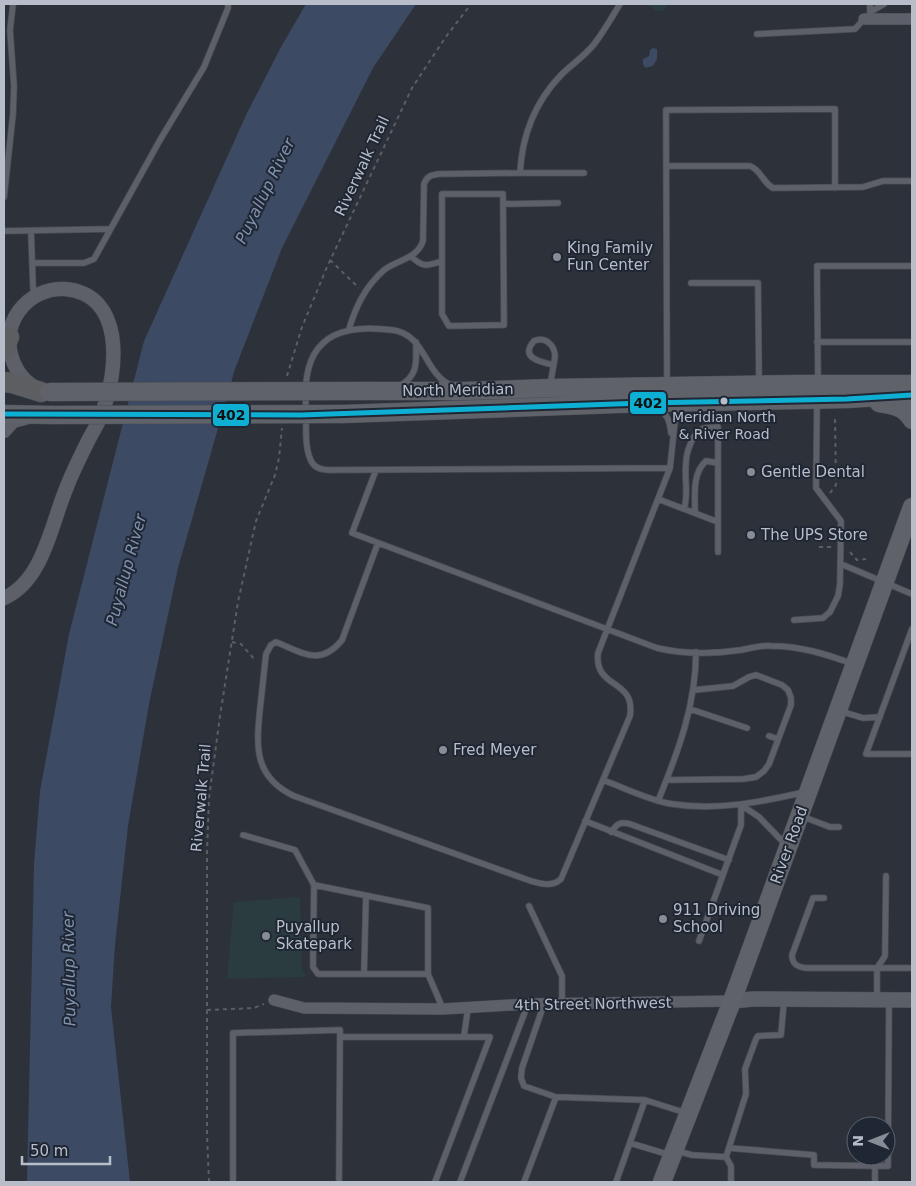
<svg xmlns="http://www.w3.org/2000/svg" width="916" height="1186" font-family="'DejaVu Sans',sans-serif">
  <rect width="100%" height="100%" fill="#2d3139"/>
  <!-- green -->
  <path fill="#2a3c40" d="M649 4H666L667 7 663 11H656L650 6Z
    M300 897 302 970 307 977 227 979 234 902Z"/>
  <!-- water -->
  <path fill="#3c4a63" d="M306 4H416L373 68 282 248 235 369 178 568 149 704 128 826 115 945 111 1007 130 1182H27L34 864 40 791 69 634 144 341 247 113 281 47Z
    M653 48 657 49V59L653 66 645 68 643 64V59L649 56 650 50Z"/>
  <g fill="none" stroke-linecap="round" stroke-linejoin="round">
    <!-- service casing -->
    <g stroke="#484c52" stroke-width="7">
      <path id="service" d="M870 4V14
        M870 12 884 4
        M757 34 855 29 864 19
        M666 166H750C761 170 763 183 773 188L863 187 883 181H912
        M520 173H584
        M442 194H503L504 325 449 326 442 314Z
        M4 197 13 114 14 86 10 30 13 4
        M503 204 558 203
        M4 231 110 229
        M31 231 33 286 34 296
        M411 256C422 268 428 266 442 261
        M32 263H84L94 259 160 140 204 67 228 8V4
        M691 283H758L759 383
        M349 329C356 306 365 287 384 270 397 260 417 259 423 241L424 184C427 176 431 175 439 174L520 173C522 136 535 102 561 75 572 64 585 56 595 43 604 31 612 17 620 4
        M817 342H912
        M818 381 817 266H912
        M667 384 666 110 835 109V188
        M451 385C424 374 426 334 392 330 347 324 310 333 306 384 305 396 306 407 306 419 306 432 305 453 313 464 317 469 324 470 330 470L670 468
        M400 386C419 374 416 362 416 342
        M550 386 555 357C555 345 545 336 534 341 519 358 541 362 553 365
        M657 408C667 413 670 421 671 433
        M376 470 352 533 657 648C683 654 714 654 741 650 751 648 761 645 771 646 800 646 826 654 853 664
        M658 499 718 522
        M684 509C689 493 684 479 686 463 686 453 693 432 702 429 707 427 713 428 718 427V552
        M695 513C695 496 692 473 706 461L718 463
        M378 543 342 640C320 667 303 653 276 642L271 645 266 654C264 673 262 691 260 709 256 747 254 777 294 796L531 881C541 884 553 887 561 879L630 716C636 678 594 690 598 653L670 468 675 421 677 413 684 406
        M841 564 912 594
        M794 620 823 618 830 612 838 596 840 584 841 521 816 488 817 403
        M912 629 866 754H912
        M690 709 747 728
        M840 711 863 718 880 717
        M769 736 778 739
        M603 780C625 788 648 800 672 804 717 811 761 802 805 792
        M667 780 743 779 756 777 764 771 769 764 791 705V698L788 690 782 685 756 675 749 677 733 686 694 690
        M658 801C678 752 696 705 696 652
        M741 805 759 817 786 845
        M801 816 830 827H839
        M585 821 723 875
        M611 832C617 824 620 821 630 824L729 860
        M243 835 295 850 314 885
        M824 898H813L792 955C792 964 797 967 806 968H912
        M529 906 562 976V1004
        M699 941 741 825V805
        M364 974 366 896
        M428 974H318L313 967 314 885 428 908V974L443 1009
        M877 999V968L885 956 886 876
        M544 1004 522 1068 521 1078 524 1086 556 1097 645 1100 686 1113
        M464 1036 468 1008
        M340 1037H490L435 1182
        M630 1143 670 1155
        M729 1148 814 1155V1165L875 1166V1182
        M677 1151 692 1155 726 1157 746 1094 745 1069 756 1039 758 1036 781 1035 784 1001
        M726 1157 731 1166V1182
        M875 1166H888L889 1001
        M233 1182V1033L340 1030 339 1182
        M460 1182 528 1004
        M524 1182 556 1097
        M616 1182 645 1100"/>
    </g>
    <!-- minor casing -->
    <g stroke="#484c52" stroke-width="12">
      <path id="minor" d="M864 19H912
        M274 1000 304 1008 443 1009 528 1004 732 1001"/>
    </g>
    <!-- tertiary casing -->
    <g stroke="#484c52" stroke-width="15">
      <path id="tertiary" d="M4 431 13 421 28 417
        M4 598C43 581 51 525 66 489 72 473 80 457 88 441 93 431 100 421 103 410 118 370 125 294 65 289 47 288 30 296 19 311 1 335 9 371 34 387"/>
    </g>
    <!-- secondary casing -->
    <g stroke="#484c52" stroke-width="16">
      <path id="secondary" d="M732 1001 753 999 912 1000"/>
    </g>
    <!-- primary casing -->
    <g stroke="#4b4e56" stroke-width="19">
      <path id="primary" d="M365 391H464L550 388 798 384H912
        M879 403C893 405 905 407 912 420
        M4 414 52 415
        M343 414 644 403 847 399 912 395
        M662 1182 732 1001 912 507"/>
    </g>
    <!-- motorway casing -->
    <g stroke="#494e55" stroke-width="21">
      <path id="motorway" d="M4 349 9 337
        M4 382 12 383 41 392"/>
    </g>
    <!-- path -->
    <path stroke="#5a5f64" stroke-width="2" stroke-dasharray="4 4" stroke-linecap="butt" d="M330 260 359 288
      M287 376 302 327 327 267 412 88 445 38 471 4
      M830 493 836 485 835 415
      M819 547H831
      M850 552 857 560 866 559
      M232 642 241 644 256 661
      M207 1010 254 1008 264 1004
      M209 1182 207 1135V852L209 798 220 716 238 602 256 521 275 475 279 458 282 428"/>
    <!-- service -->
    <use href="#service" stroke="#5d6068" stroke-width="5.5"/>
    <!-- minor -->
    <use href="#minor" stroke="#5d6068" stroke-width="11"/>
    <!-- tertiary -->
    <use href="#tertiary" stroke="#5d6068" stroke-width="14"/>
    <!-- secondary -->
    <use href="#secondary" stroke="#5b5f66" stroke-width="15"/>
    <!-- primary -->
    <use href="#primary" stroke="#5f6269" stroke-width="18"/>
    <!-- motorway -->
    <use href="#motorway" stroke="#5c5e61" stroke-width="20"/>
    <!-- primary-bridge casing -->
    <g stroke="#4b4e56" stroke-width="19" stroke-linecap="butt">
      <path id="primary-bridge" d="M49 392 365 391
        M52 415 343 414"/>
    </g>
    <!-- primary-bridge -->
    <use href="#primary-bridge" stroke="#5f6269" stroke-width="18"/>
    <!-- bus-1 casing -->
    <g stroke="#202734" stroke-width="9">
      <path id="bus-1" d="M4 414 301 415 644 403 847 399 912 395"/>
    </g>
    <!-- bus-1 -->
    <use href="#bus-1" stroke="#0dafd3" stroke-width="5"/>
  </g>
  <!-- markers -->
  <g fill="#878d97" stroke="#202734" stroke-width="2">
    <circle cx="557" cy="257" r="5"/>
    <circle cx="751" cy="472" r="5"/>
    <circle cx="751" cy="535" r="5"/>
    <circle cx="443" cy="750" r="5"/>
    <circle cx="663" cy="919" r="5"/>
    <circle cx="266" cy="936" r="5"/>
  </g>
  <circle fill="#b7bec9" stroke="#202734" stroke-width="2" cx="724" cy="401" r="4.5"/>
  <g text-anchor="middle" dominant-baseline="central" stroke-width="4" stroke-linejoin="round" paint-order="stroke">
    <!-- bus labels -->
    <g font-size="14" fill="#b7bec9" stroke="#202734">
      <text x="724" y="417">Meridian North<tspan x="724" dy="17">&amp; River Road</tspan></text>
    </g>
    <!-- street labels -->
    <g font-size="15" fill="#b7bec9" stroke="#202734">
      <text transform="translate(362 166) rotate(-65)">Riverwalk Trail</text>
      <text transform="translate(458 390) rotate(-1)">North Meridian</text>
      <text transform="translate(201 798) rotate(-85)">Riverwalk Trail</text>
      <text transform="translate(789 845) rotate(-70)">River Road</text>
      <text transform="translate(593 1004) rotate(-1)">4th Street Northwest</text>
    </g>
    <!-- poi labels -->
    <g font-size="15" fill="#b7bec9" stroke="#202734" text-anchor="start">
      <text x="567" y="248">King Family<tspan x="567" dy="17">Fun Center</tspan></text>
      <text x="761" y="472">Gentle Dental</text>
      <text x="761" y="535">The UPS Store</text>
      <text x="453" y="750">Fred Meyer</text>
      <text x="673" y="910">911 Driving<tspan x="673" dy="17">School</tspan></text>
      <text x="276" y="927">Puyallup<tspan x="276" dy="17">Skatepark</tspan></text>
    </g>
    <!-- water labels -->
    <g font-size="16" font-style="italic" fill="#8192af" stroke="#202734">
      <text transform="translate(265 191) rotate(-64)">Puyallup River</text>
      <text transform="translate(126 570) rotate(-75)">Puyallup River</text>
      <text transform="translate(69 969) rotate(-91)">Puyallup River</text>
    </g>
  </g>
  <g stroke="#202734" stroke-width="2">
    <rect x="629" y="391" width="38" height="24" rx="5" fill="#0dafd3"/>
    <rect x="212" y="403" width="38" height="24" rx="5" fill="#0dafd3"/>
  </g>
  <g font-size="14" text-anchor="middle" font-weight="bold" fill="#111">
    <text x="648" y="408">402</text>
    <text x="231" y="420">402</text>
  </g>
  <!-- border -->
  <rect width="916" height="1186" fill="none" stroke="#b7bec9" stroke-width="10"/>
  <!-- north arrow -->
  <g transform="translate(871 1141) rotate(270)"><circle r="24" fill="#202734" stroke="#5c6370"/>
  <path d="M0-4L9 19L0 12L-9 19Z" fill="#878d97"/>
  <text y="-8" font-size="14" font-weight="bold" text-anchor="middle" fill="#b7bec9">N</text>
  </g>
  <!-- scale -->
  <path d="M22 1156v8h88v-8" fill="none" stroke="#b7bec9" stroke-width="2.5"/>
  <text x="30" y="1156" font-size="15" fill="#b7bec9" stroke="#202734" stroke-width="4" paint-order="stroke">50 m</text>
</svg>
